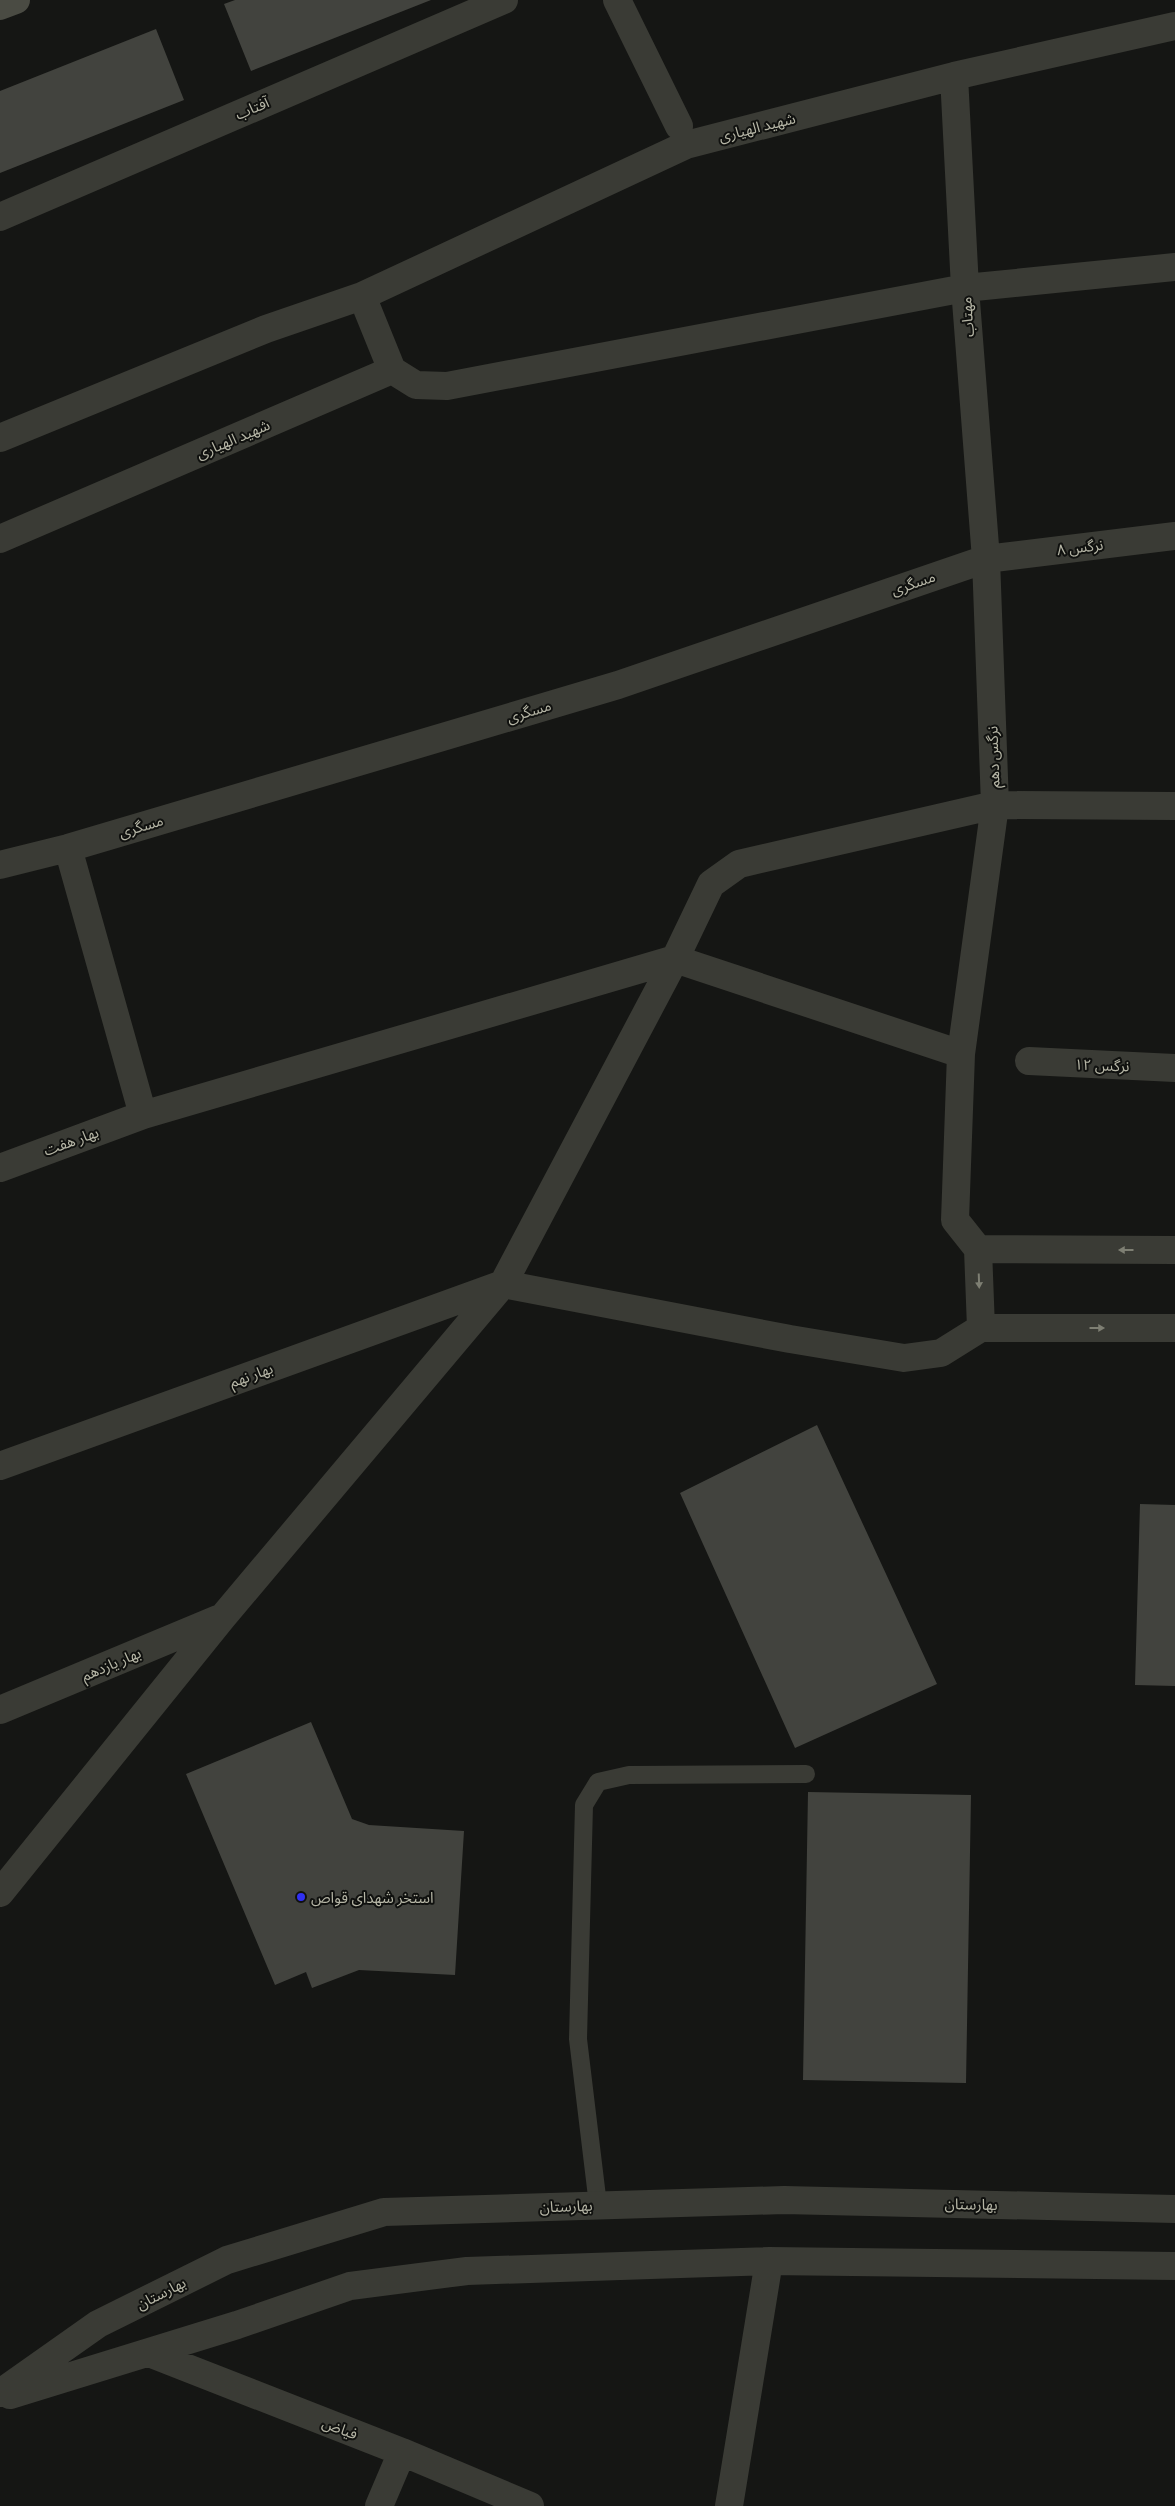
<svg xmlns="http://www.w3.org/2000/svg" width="1175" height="2506" font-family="Ubuntu,'Noto Sans Arabic',sans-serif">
  <rect width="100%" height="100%" fill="#151614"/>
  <!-- building -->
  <path fill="#42433e" d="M235 0H431L251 71 224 4Z
    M156 29 184 100 0 173V91Z
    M817 1425 937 1684 795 1748 680 1493Z
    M1140 1504 1175 1505V1686L1135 1685Z
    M311 1722 352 1819 369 1825 464 1831 455 1975 359 1970 312 1988 306 1972 275 1985 186 1774Z
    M808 1792 971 1795 966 2083 803 2080Z"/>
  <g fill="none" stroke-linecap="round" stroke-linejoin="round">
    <!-- lane -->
    <path stroke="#3a3b35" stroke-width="18" d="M598 2205 578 2039 584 1805 598 1782 629 1775 806 1774"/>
    <!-- street -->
    <path stroke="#3a3b35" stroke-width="28" d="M617 0 679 126
      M954 76 965 288 986 559 995 805 1175 806
      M0 217 504 0
      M392 370 416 385 447 386 965 288 1175 267
      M0 438 266 329 362 296 686 145 954 76 1175 26
      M0 539 392 370 362 296
      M68 848 143 1115
      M0 865 68 848 618 685 986 559 1175 536
      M1029 1061 1175 1068
      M0 1168 143 1115 675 959 961 1054
      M1175 1250 978 1249 981 1328H1175
      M0 1466 503 1284 790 1339 904 1358 941 1353 981 1328
      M0 1710 218 1619
      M0 1893 222 1618 503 1284 675 959 711 884 739 864 995 805 961 1054 955 1220 978 1249
      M149 2353 402 2452 530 2506
      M0 2393 98 2324 227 2260 384 2212 784 2200 1175 2209
      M10 2395 237 2325 350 2286 467 2271 769 2261 1175 2266
      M379 2506 402 2452
      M729 2506 769 2261"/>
    <!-- secondary -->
    <path stroke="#4a4b43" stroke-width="28" d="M0 6 16 0"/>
  </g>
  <!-- one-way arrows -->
  <defs><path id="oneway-solid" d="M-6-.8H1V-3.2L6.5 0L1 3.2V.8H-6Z" transform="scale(1.25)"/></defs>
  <g fill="#7e7f73">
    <use href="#oneway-solid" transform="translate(1126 1250) rotate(-180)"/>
    <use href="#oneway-solid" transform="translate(979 1281) rotate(88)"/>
    <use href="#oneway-solid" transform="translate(1097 1328)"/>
  </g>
  <!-- markers -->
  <circle fill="#3030f2" stroke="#10110f" stroke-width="2" cx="301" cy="1897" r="5"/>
  <g text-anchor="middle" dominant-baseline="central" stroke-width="4" stroke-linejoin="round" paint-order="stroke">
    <!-- street labels -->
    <g font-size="15" fill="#b6b6a6" stroke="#10110f">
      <text transform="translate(252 108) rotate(-23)">آفتاب</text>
      <text transform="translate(757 127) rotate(-14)">شهید الهیاری</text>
      <text transform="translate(967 317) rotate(-94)">مهتاب</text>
      <text transform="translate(233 439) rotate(-23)">شهید الهیاری</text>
      <text transform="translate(1080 547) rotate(-7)">نرگس ۸</text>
      <text transform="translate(913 583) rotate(-19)">مسگری</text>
      <text transform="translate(529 711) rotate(-17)">مسگری</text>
      <text transform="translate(993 757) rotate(-92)">نرگس دهم</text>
      <text transform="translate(141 826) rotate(-17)">مسگری</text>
      <text transform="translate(1102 1065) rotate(2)">نرگس ۱۲</text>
      <text transform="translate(71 1141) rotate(-20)">بهار هفت</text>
      <text transform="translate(251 1375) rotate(-20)">بهار نهم</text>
      <text transform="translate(111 1664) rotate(-23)">بهار یازدهم</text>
      <text transform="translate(971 2204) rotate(1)">بهارستان</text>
      <text transform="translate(566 2206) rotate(-2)">بهارستان</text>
      <text transform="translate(161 2293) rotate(-27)">بهارستان</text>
      <text transform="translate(340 2428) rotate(21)">فیاض</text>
    </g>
    <!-- poi labels -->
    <g font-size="15" fill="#b6b6a6" stroke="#10110f" text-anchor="start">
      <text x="311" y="1897">استخر شهدای قواص</text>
    </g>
  </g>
</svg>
